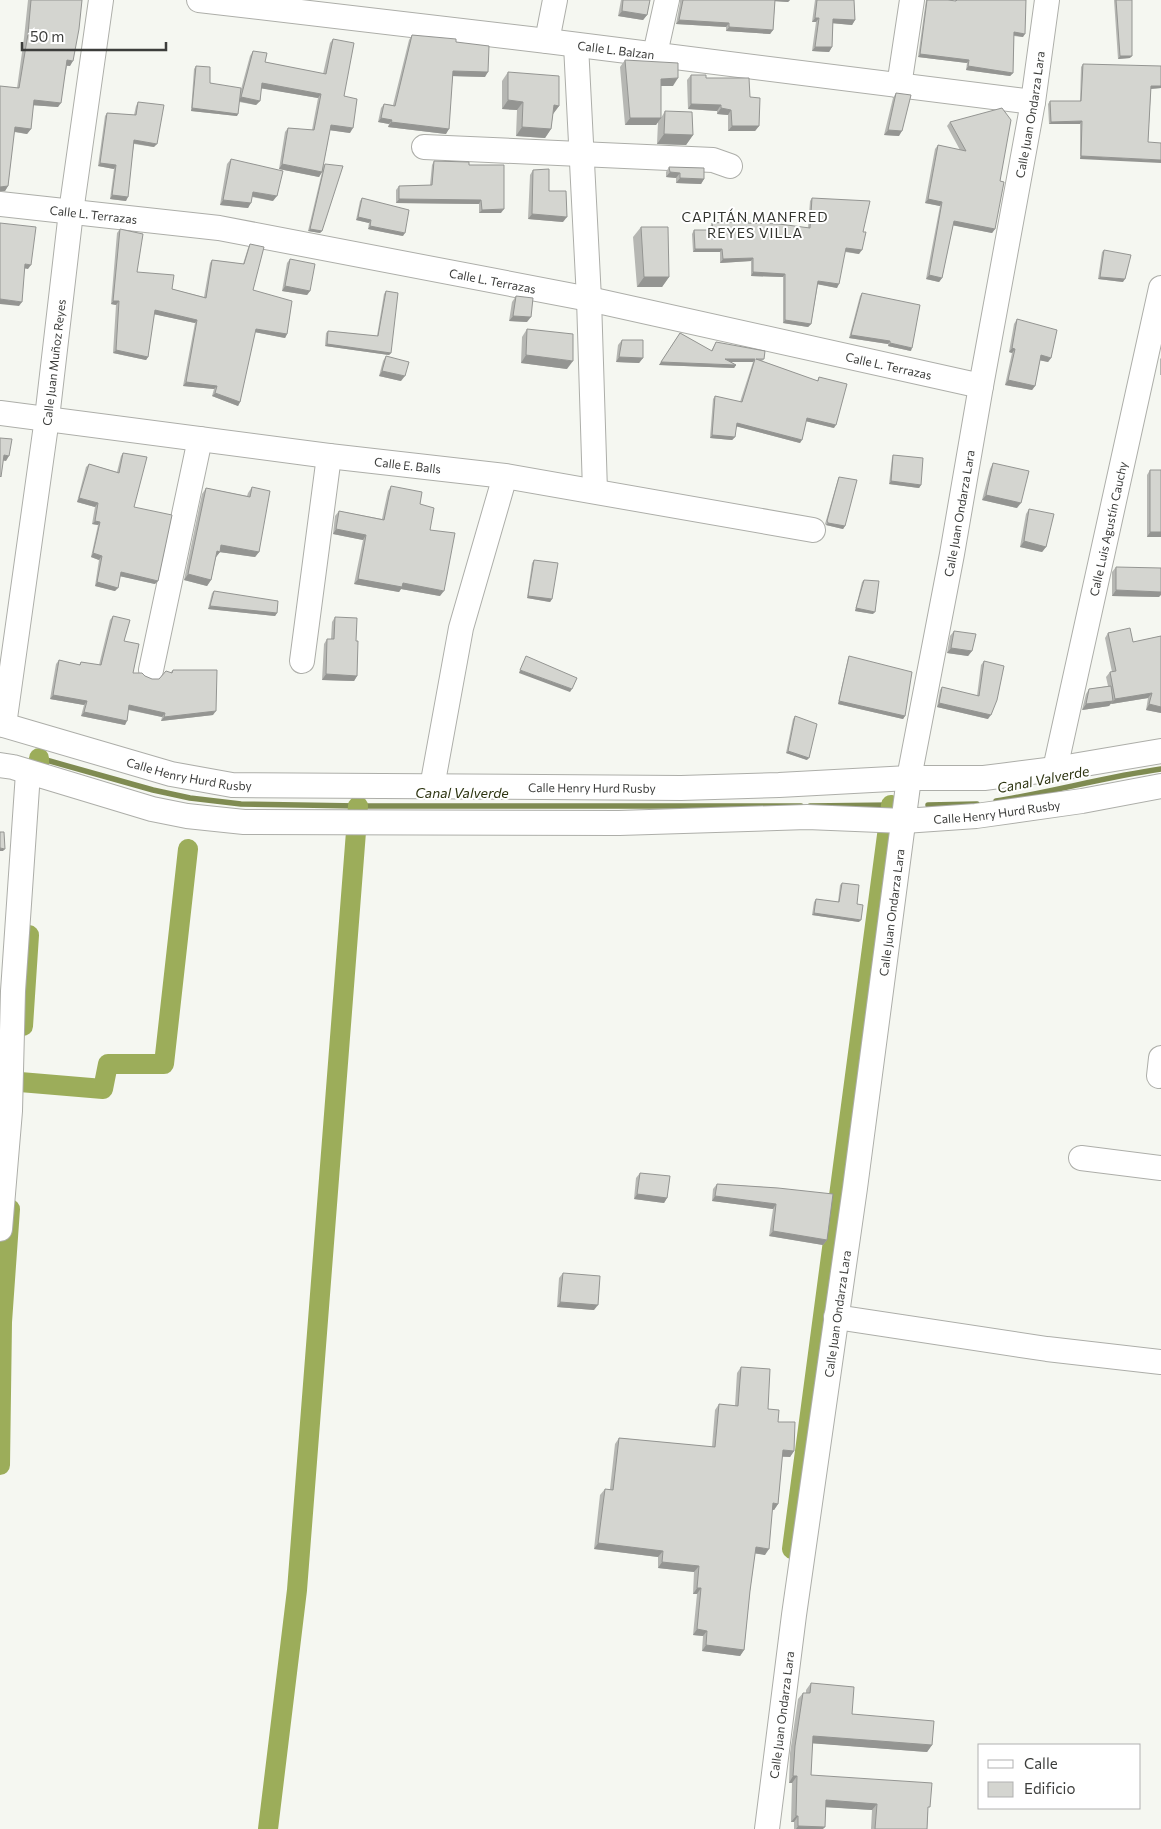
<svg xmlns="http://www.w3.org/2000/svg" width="1161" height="1829" font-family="Commissioner,sans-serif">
  <rect width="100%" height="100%" fill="#f5f7f1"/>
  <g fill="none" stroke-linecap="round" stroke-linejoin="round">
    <!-- stream -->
    <path stroke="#7f8b51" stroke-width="5.5" d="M39 758 153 790 190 798 241 804 358 806H801
      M996 801C1052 792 1105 777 1161 769
      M928 805 977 804
      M810 806 891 805"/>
    <!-- canal -->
    <path stroke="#9cad5a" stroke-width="20" d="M39 765V758
      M23 1026 29 935
      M20 1082 103 1089 108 1064H164L188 849
      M0 1465 2 1322 10 1209
      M792 1549 891 805
      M268 1829 297 1590 358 806"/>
    <!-- minor casing -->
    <g stroke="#adaea9" stroke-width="26">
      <g id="minor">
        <path id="s1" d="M199 0 547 41 1033 102"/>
        <path d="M547 41 555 0"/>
        <path d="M576 45 589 299 595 491"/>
        <path d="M655 54 667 0"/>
        <path d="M899 86 912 0"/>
        <path d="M424 147 713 160 730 166"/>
        <path id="s2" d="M0 204 219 228 589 299 981 386"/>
        <path id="s3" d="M0 413 329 456 505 476 813 530"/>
        <path d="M302 661 329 456"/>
        <path d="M151 670 200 439"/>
        <path id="s4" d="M0 724 171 774 232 785 681 788 779 785 909 778H984L1055 769 1161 751"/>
        <path id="s5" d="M4 725 47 418 71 212 101 0"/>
        <path id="s6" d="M0 765 13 767 152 809 187 816 244 822 619 823 807 817 904 821 976 816 1082 801 1161 786"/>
        <path id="s7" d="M1055 769 1161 288"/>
        <path d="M432 787 461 628 505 476"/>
        <path d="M1159 1076 1161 1058"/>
        <path d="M1081 1158 1161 1168"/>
        <path d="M0 1229 10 1111 13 991 28 773"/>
        <path d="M836 1317 1047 1349 1161 1362"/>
        <path id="s8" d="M767 1829 794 1615 855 1188 909 778 952 554 981 386 1033 102 1047 0"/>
      </g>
    </g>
    <!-- minor -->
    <use href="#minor" stroke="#fff" stroke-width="24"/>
  </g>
  <!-- wall -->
  <path fill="#b6b7b3" d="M28 0H82L70 66H67L58 107 33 105 31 129 27 134 14 132 8 186 5 191H0V86L17 88 24 38Z
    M621 0H650L647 15 643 20 618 16Z
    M680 0H790L788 2 775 1 773 30 770 34 726 31V27L676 24 680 3Z
    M815 0H854L855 20 852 25 833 23 832 47 829 52 812 51 816 22H812Z
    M926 0H948L955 1V0H1026L1023 37 1014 36 1013 73 1010 76 966 70 967 63 918 57Z
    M1114 0H1132L1130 58 1118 59Z
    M412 35 456 42 485 77 453 76 446 134 388 127 389 124 378 122 381 108 384 104 393 105 409 40Z
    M333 39 344 96 350 133 330 130 323 167 325 164 322 231 320 233 308 231 322 172 319 177 279 169 285 132 288 128 312 130 318 98 261 88 260 101 256 105 239 102 237 116 191 111 194 69 196 66 210 83 240 93 250 56 253 51 265 62 323 74 330 43Z
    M625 60 673 86H661V118L665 111 693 135 686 145 657 144 658 122 656 125H625L620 67Z
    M1083 64 1161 88 1151 89 1148 142 1080 159V124H1049L1048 104 1050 101H1080L1081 67Z
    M508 72 559 106 553 114 551 129 545 138 516 136 517 110 502 109V81Z
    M691 75 706 78 750 97 759 126 755 131H728V115L717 114V111L688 109 687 80Z
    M896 93 899 136 884 135 893 98Z
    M138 102 154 147 134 144 126 201 110 199 114 169 98 166 105 116 107 113 134 115 136 106Z
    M950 122 1000 181 995 229 992 233 953 225 942 278 939 282 926 279 940 206 925 203 935 149 938 145 960 150 947 126Z
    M231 159 273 201 252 197 248 208 220 205 227 164Z
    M434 161 469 165 501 213H479V204L396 203V190L399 186 430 185 432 165Z
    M669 167 704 179 701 184 676 183V178L666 177V172Z
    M533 170 549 191 563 222 528 219 530 175Z
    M362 198 403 236 368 229 369 223 356 220 360 201Z
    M812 198 863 232 859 254 845 252 837 288 818 284 811 324 808 327 783 323V277L751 276V261L720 263V252H693L692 234 694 230H710V227L712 223H748L808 228 810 201Z
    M641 227 669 277 662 287H637L633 237Z
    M120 229 137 272 172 289 204 297 210 263 212 260 243 264 248 248 250 244 253 290 287 334 285 338 255 332 240 402 238 406 212 396 214 389 183 386 195 323 154 314 148 357 146 360 113 353 116 305 111 304 117 233Z
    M1104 250 1123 282 1098 279 1102 252Z
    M290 259 310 291 307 295 282 291 287 263Z
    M386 291 391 353 389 355 325 346 326 333 328 331 377 336 384 294Z
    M862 293 911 351 888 346V344L849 338 860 296Z
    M516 296 527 322 509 321 512 302Z
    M1017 319 1051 358 1048 362 1040 360 1035 386 1032 390 1005 385 1012 353 1009 352 1014 324Z
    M527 329 567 369 521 363 522 337Z
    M680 333 711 351 716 342 764 359 762 361 817 381 819 377 834 428 806 421 800 443 736 426 735 437 732 440 710 438 713 399 715 396 740 402 753 362H731L736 365 734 368 659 365Z
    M622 340 643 358 639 363 616 362 618 345Z
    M386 356 401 381 379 376 383 361Z
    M1161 358V375H1160V359Z
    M123 453 134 507 155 584 120 576 115 591 95 586 99 560 91 557 98 525 92 524 95 507 77 502 86 467 89 464 117 472 121 456Z
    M893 455 921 485 919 488 889 484 892 458Z
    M993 463 1017 508 982 500 990 469Z
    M1150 470H1161V537H1147V475Z
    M839 477 845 526 843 529 826 525 825 524 838 479Z
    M391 486 420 504 430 530 440 596 401 589 399 592 354 584 363 540 333 534 335 516 339 511 382 519 388 491Z
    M252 487 259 552 255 557 220 552 216 557 211 580 207 586 184 580 202 494 206 488 247 496 248 493Z
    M1029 509 1046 547 1042 552 1020 547 1026 514Z
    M534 560 552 599 550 602 527 598 532 563Z
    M1116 567 1159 597 1112 596V572Z
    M864 580 873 614 855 611 862 582Z
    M214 591 277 613 275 616 208 609 212 593Z
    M113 616 124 641 133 673 145 676 152 679H159L171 672 173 670 213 715 161 721 162 717 128 710 125 725 81 716 84 705 50 699 56 664 59 660 79 665 81 662 99 665 110 620Z
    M335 617 356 641 357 676 354 681 322 680 324 644 327 639H331L332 622Z
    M954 631 972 651 968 656 947 653 950 636Z
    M1108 633 1133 642 1161 636V713L1146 710 1148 698 1111 704V703L1109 706 1082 710 1086 694 1089 689 1108 686 1106 677 1110 672H1112L1105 638Z
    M849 656 905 716 903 719 838 704 848 658Z
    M984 661 988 719 937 707 940 690 942 687 977 696 981 665Z
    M795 716 807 760 786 753 793 719Z
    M842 883 857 904 859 922 812 915 814 902 816 899 838 902 840 885Z
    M640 1173 667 1198 664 1203 634 1199 636 1178Z
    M717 1184 778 1188 827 1240 823 1245 769 1236 773 1209 712 1201 713 1189Z
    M563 1273 594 1310 557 1307 559 1278Z
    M741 1367 768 1409 778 1422 794 1451 790 1457H782L778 1504 774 1510 772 1509 765 1555 755 1553 750 1591 744 1650 740 1656 702 1651 703 1636 693 1635 697 1594H693L694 1572 658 1568V1557L594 1549 600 1495 605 1489H610L615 1444 619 1438 712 1447 715 1410 719 1404 735 1406 737 1373Z
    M811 1683 852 1714 932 1745 927 1752 812 1743 811 1775 928 1812 927 1829H871L872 1810 826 1807 823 1829H794V1822H791L792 1783H789L790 1753 798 1699 803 1693H806V1690Z"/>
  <!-- shaded-wall -->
  <path fill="#949592" d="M773 0H790L788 2 772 1Z
    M622 11 647 15 643 20 618 16Z
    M815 18H819L816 22H812Z
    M833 19 855 20 852 25 830 23Z
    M679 20 729 23 726 27 676 24Z
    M729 27 773 30 770 34 726 31Z
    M1014 32 1025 34 1023 37 1012 35Z
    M815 47H832L829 52 812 51Z
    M920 54 969 60 967 63 918 57Z
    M1120 56H1132L1130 58 1118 59Z
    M67 60 73 61 70 66 64 65Z
    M968 66 1013 73 1010 76 966 70Z
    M453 71 488 72 485 77 450 76Z
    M678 78 673 86H656L661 79Z
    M262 83 321 94 318 98 259 88Z
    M1151 86H1161V88L1149 89Z
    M241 97 260 101 256 105 238 101Z
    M34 100 61 103 58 107 30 105Z
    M508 100 523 102 517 110 502 109Z
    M691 104 721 105 717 111 688 109Z
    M554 105 559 106 553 114Z
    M192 108 238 114 237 116 191 111Z
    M721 108 731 110 728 115 717 114Z
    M381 118 392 120 389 124 378 122Z
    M630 118H661L656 125H625Z
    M1082 121 1080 124H1049L1051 122Z
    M391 122 449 129 446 134 388 127Z
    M331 125 353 128 350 133 328 130Z
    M732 126H759L755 131H728Z
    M15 127 31 129 27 134 11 131Z
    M522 127 551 129 545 138 516 136Z
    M888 130 902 131 899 136 884 135Z
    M664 134 693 135 686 145 657 144Z
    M134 140 157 144 154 147 132 143Z
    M1081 156 1161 160V163L1080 159Z
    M100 163 116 165 114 169 98 166Z
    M282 164 322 172 319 177 279 169Z
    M670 172 680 173 676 178 666 177Z
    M680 178 704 179 701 184 676 183Z
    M8 186 5 191H0V187Z
    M253 192 277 196 273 201 250 196Z
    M112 195 128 197 126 201 110 199Z
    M399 199 481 200 479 204 396 203Z
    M928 199 942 202 940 206 925 203Z
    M223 200 251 203 248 208 220 205Z
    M504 209 501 213H479L482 210Z
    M532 214 567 217 563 222 528 219Z
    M358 217 371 220 369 223 356 220Z
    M954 221 995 229 992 233 951 225Z
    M370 226 405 233 403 236 368 229Z
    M310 229 322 231 320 233 308 231Z
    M846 248 862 250 859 254 843 251Z
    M695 249H722L720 252H693Z
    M753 258 751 261 720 263 723 259Z
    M25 264 31 265 28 269 22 268Z
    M753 272 785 274 783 277 751 276Z
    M929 275 942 278 939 282 926 279Z
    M644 277H669L662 287H637Z
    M1100 277 1125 279 1123 282 1098 279Z
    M818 281 839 284 837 288 816 284Z
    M285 286 310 291 307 295 282 291Z
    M0 299 22 302 19 306 0 304Z
    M113 301H119L116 305 111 304Z
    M155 310 197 320 195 323 153 314Z
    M513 316 531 317 527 322 509 321Z
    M785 320 811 324 808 327 783 323Z
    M256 329 287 334 285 338 254 332Z
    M851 335 890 341 888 344 849 338Z
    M890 343 912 348 911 351 888 346Z
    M327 344 391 353 389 355 325 346Z
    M1012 348 1015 349 1012 353 1009 352Z
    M116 350 148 357 146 360 113 353Z
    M526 355 573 361 567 369 521 363Z
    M1041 355 1051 358 1048 362 1038 360Z
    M619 357 643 358 639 363 616 362Z
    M725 359H755L753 362H723Z
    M661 362 736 365 734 368 659 365Z
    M382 371 405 376 401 381 379 376Z
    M1008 380 1035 386 1032 390 1005 385Z
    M186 382 217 386 214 389 183 386Z
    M215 393 240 402 238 406 212 396Z
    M807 418 836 425 834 428 805 421Z
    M737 423 802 440 800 443 735 426Z
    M712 435 735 437 732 440 710 438Z
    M4 455 9 456 6 461 0 460Z
    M891 481 921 485 919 488 889 484Z
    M986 495 1021 503 1017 508 982 500Z
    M79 498 98 503 95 507 77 502Z
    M95 521 100 522 98 525 92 524Z
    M828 523 845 526 843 529 826 525Z
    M336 529 366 535 363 540 333 534Z
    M1150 532H1161V537H1147Z
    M1024 541 1046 547 1042 552 1020 547Z
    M221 545 259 552 255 557 219 552H220L216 557H213Z
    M93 553 102 556 99 560 91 557Z
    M121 572 158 581 155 584 119 576Z
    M188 574 211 580 207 586 184 580Z
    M358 579 403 583 444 591 440 596 401 589 399 592 354 584Z
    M97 582 118 588 115 591 95 586Z
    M1116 590 1161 592V595L1159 597 1112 596Z
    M528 596 552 599 550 602 527 598Z
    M210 606 277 613 275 616 208 609Z
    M856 608 875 612 873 614 855 611Z
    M951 648 972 651 968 656 947 653Z
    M520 670 572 689 570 692 519 673Z
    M326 674 357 676 354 681 322 680Z
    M1152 693 1148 698 1111 704 1115 699Z
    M53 695 87 701 84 705 50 699Z
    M839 701 905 716 903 719 838 704Z
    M1113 701 1109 706 1082 710 1086 704Z
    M939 703 991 715 988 719 937 707Z
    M1149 704 1161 707V713L1146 710Z
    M129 705 165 713 162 717 126 709Z
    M216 711 213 715 161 721 164 717Z
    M84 712 127 721 125 725 81 716Z
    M788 751 809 758 807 760 786 753Z
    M0 848 5 849 3 851H0Z
    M814 913 861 920 859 922 812 915Z
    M637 1194 667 1198 664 1203 634 1199Z
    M715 1196 776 1204 773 1209 712 1201Z
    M773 1231 827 1240 823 1245 769 1236Z
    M560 1302 598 1305 594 1310 557 1307Z
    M783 1450 794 1451 790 1457 778 1456Z
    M773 1503 778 1504 774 1510 769 1509Z
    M598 1543 663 1551 658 1557 594 1549Z
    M756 1547 769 1549 765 1555 752 1553Z
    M662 1562 699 1566 694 1572 658 1568Z
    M697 1588H701L697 1594H693Z
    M697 1629 707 1631 703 1636 693 1635Z
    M706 1645 744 1650 740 1656 702 1651Z
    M813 1736 932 1745 927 1752 808 1743Z
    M793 1776H797L792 1783H789Z
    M826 1800 877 1804 872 1810 822 1807Z
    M796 1816H798L794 1822H791Z
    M798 1826 825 1827 823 1829H796Z"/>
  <!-- building -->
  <path fill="#d4d5d0" stroke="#949592" d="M31 0H82L79 29 73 61 67 60 61 103 34 100 31 129 15 127 8 186 0 187V86L19 88 28 34Z
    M623 0H650L647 15 622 11Z
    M683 0H775L773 30 729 27V23L679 20Z
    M817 0H854L855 20 833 19 832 47H815L819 18H815Z
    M927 0H948L956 1 957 0H1026L1025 34 1014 32 1013 73 968 66 969 60 920 54Z
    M1116 0H1132V56H1120Z
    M412 35 456 39V42L489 46 488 72 453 71 449 129 391 122 392 120 381 118 384 104 395 106Z
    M333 39 354 43 344 96 357 99 353 128 331 125 322 172 282 164 288 128 314 130 321 94 262 83 260 101 241 97 253 51 267 53 265 62 326 74Z
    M625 60 678 63V78L661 79V118H630Z
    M1083 64 1161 66V86H1151L1148 142 1161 143V160L1081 156 1082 121 1051 122 1050 101H1081Z
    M196 66 210 67V83L241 88 238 114 192 108Z
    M508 72 559 76V106L554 105 551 129 522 127 523 102 508 100Z
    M691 75H706V78H749L750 97 760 98 759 126H732L731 110 721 108V105L691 104Z
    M896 93 911 95 902 131 888 130Z
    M138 102 164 105 157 144 134 140 128 197 112 195 116 165 100 163 107 113 136 115Z
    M1002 108 1011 120 1000 181 1004 182 995 229 954 221 942 278 929 275 942 202 928 199 938 145 966 151 950 122Z
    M665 111 692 112 693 135 664 134Z
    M231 159 283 171 277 196 253 192 251 203 223 200Z
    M434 161 469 162V165H504V209L482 210 481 200 399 199V186L432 185Z
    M325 164 343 166 322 231 310 229Z
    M669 167 704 168V179L680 178V173L670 172Z
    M549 169V191H566L567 217 532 214 533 170Z
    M362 198 409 210 405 233 370 226 371 220 358 217Z
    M812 198 870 201 863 232H866L862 250 846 248 839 284 818 281 811 324 785 320V274L753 272V258L723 259 722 249H695L694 230H713L712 223 748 221V223L779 224 810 228Z
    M0 223 36 227 31 265 25 264 22 302 0 299Z
    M641 227H668L669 277H644Z
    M120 229 143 234 137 272 174 275 172 289 206 298 212 260 244 264 250 244 264 247 253 290 292 301 287 334 256 329 240 402 215 393 217 386 186 382 197 320 155 310 148 357 116 350 119 301H113Z
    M1104 250 1131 255 1125 279 1100 277Z
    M290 259 315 264 310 291 285 286Z
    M386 291 398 293 391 353 327 344 328 331 378 336Z
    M862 293 920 305 912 348 890 343V341L851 335Z
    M516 296 533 298 531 317 513 316Z
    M1017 319 1057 330 1051 358 1041 355 1035 386 1008 380 1015 349 1012 348Z
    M527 329 573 334V361L526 355Z
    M680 333 712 351 716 342 765 351 764 359H756L818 381 819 377 847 384 836 425 807 418 802 440 737 423 735 437 712 435 715 396 742 402 755 359H725L736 365 661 362Z
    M622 340H643V358L619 357Z
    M386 356 409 362 405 376 382 371Z
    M0 438 12 439 9 456 4 455 1 477 0 476Z
    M123 453 147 457 134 507 172 515 158 581 121 572 118 588 97 582 102 556 93 553 100 522 95 521 98 503 79 498 89 464 119 473Z
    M893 455 923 458 921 485 891 481Z
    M993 463 1029 471 1021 503 986 495Z
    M1150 470H1161V532H1150Z
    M839 477 857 480 845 526 828 523 827 521Z
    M391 486 422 492 420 504 434 508 430 530 455 533 444 591 403 583 402 587 358 579 366 535 336 529 339 511 384 520Z
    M252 487 270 491 259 552 221 545 220 552 217 551 211 580 188 574 206 488 250 497Z
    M1029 509 1054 514 1046 547 1024 541Z
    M534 560 558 563 552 599 528 596Z
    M1116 567 1161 568V592L1116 590Z
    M864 580 879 581 875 612 856 608Z
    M214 591 278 601 277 613 210 606Z
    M113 616 130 620 124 641 139 644 133 673H142L145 676 152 679H159L166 671 172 673 173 670H217L216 711 164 717 165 713 129 705 127 721 84 712 87 701 53 695 59 660 80 665 81 662 101 665Z
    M335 617 357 618 356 641H358L357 676 326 674 327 639H334Z
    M1130 628 1133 642 1161 636V707L1149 704 1152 693 1115 699 1110 672 1116 671 1108 633Z
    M954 631 976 634 972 651 951 648Z
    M526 656 577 678 572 689 520 670Z
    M849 656 912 672 905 716 839 701Z
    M984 661 1004 666 997 700 991 715 939 703 942 687 979 696Z
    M1111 686 1113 701 1086 704 1089 689Z
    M795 716 817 724 809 758 788 751Z
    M0 832H4L5 849 0 848Z
    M842 883 859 885 857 904 863 905 861 920 814 913 816 899 839 902Z
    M640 1173 670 1176 667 1198 637 1194Z
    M717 1184 778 1188 833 1194 827 1240 773 1231 776 1204 715 1196Z
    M563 1273 600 1276 598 1305 560 1302Z
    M741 1367 770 1369 768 1409 779 1410 778 1422H795L794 1451 783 1450 778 1504 773 1503 769 1549 756 1547 750 1591 744 1650 706 1645 707 1631 697 1629 701 1588H697L699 1566 662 1562 663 1551 598 1543 605 1489 613 1490 619 1438 715 1447 719 1404 738 1406Z
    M811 1683 854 1687 852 1714 934 1721 932 1745 813 1736 811 1775 932 1783 930 1807H928L927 1829H875L877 1804 826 1800 825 1827 798 1826V1816H796L797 1776H793L795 1746 803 1693H810Z"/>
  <g text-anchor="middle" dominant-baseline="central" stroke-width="4" stroke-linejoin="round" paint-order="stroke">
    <!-- street labels -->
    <g font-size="12" fill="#3c3d3b" stroke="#fff">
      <text stroke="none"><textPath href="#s1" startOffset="420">Calle L. Balzan</textPath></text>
      <text stroke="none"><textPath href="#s8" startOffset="1735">Calle Juan Ondarza Lara</textPath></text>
      <text stroke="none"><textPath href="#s2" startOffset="94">Calle L. Terrazas</textPath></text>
      <text stroke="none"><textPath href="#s2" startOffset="499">Calle L. Terrazas</textPath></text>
      <text stroke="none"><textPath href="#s5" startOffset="366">Calle Juan Muñoz Reyes</textPath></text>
      <text stroke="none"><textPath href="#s2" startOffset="904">Calle L. Terrazas</textPath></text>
      <text stroke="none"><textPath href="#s3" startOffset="411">Calle E. Balls</textPath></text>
      <text stroke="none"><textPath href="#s8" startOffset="1330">Calle Juan Ondarza Lara</textPath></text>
      <text stroke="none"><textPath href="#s7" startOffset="246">Calle Luis Agustín Cauchy</textPath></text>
      <text stroke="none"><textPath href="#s4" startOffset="196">Calle Henry Hurd Rusby</textPath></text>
      <text stroke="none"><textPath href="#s4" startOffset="600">Calle Henry Hurd Rusby</textPath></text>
      <text stroke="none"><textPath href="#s6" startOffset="1005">Calle Henry Hurd Rusby</textPath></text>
      <text stroke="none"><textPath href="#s8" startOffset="925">Calle Juan Ondarza Lara</textPath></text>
      <text stroke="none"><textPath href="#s8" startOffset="520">Calle Juan Ondarza Lara</textPath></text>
      <text stroke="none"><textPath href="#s8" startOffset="115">Calle Juan Ondarza Lara</textPath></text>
    </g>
    <!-- neighbourhood labels -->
    <g font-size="14" letter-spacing="1" fill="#32332e" stroke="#fff">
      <text x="755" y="216">CAPITÁN MANFRED<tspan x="755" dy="16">REYES VILLA</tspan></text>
    </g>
    <!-- water labels -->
    <g font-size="14" font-style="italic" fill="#2f3613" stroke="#fff">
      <text transform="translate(1043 779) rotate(-11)">Canal Valverde</text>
      <text x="462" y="792">Canal Valverde</text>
    </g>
  </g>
  <!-- legend -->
  <rect x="978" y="1744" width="162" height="65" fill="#ffffff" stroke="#b1b1b1"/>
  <rect x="988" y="1760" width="25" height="8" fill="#ffffff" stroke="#b1b1b1"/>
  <text x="1024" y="1769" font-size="15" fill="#3c3d3b">Calle</text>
  <rect x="988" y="1782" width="25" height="15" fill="#d4d5d0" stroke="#b1b1b1"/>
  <text x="1024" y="1794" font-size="15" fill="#3c3d3b">Edificio</text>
  <!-- scale -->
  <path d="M22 42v8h144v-8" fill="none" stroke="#3c3d3b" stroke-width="2.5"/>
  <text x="30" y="42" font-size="15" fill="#3c3d3b" stroke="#ffffff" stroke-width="4" paint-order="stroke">50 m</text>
</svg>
